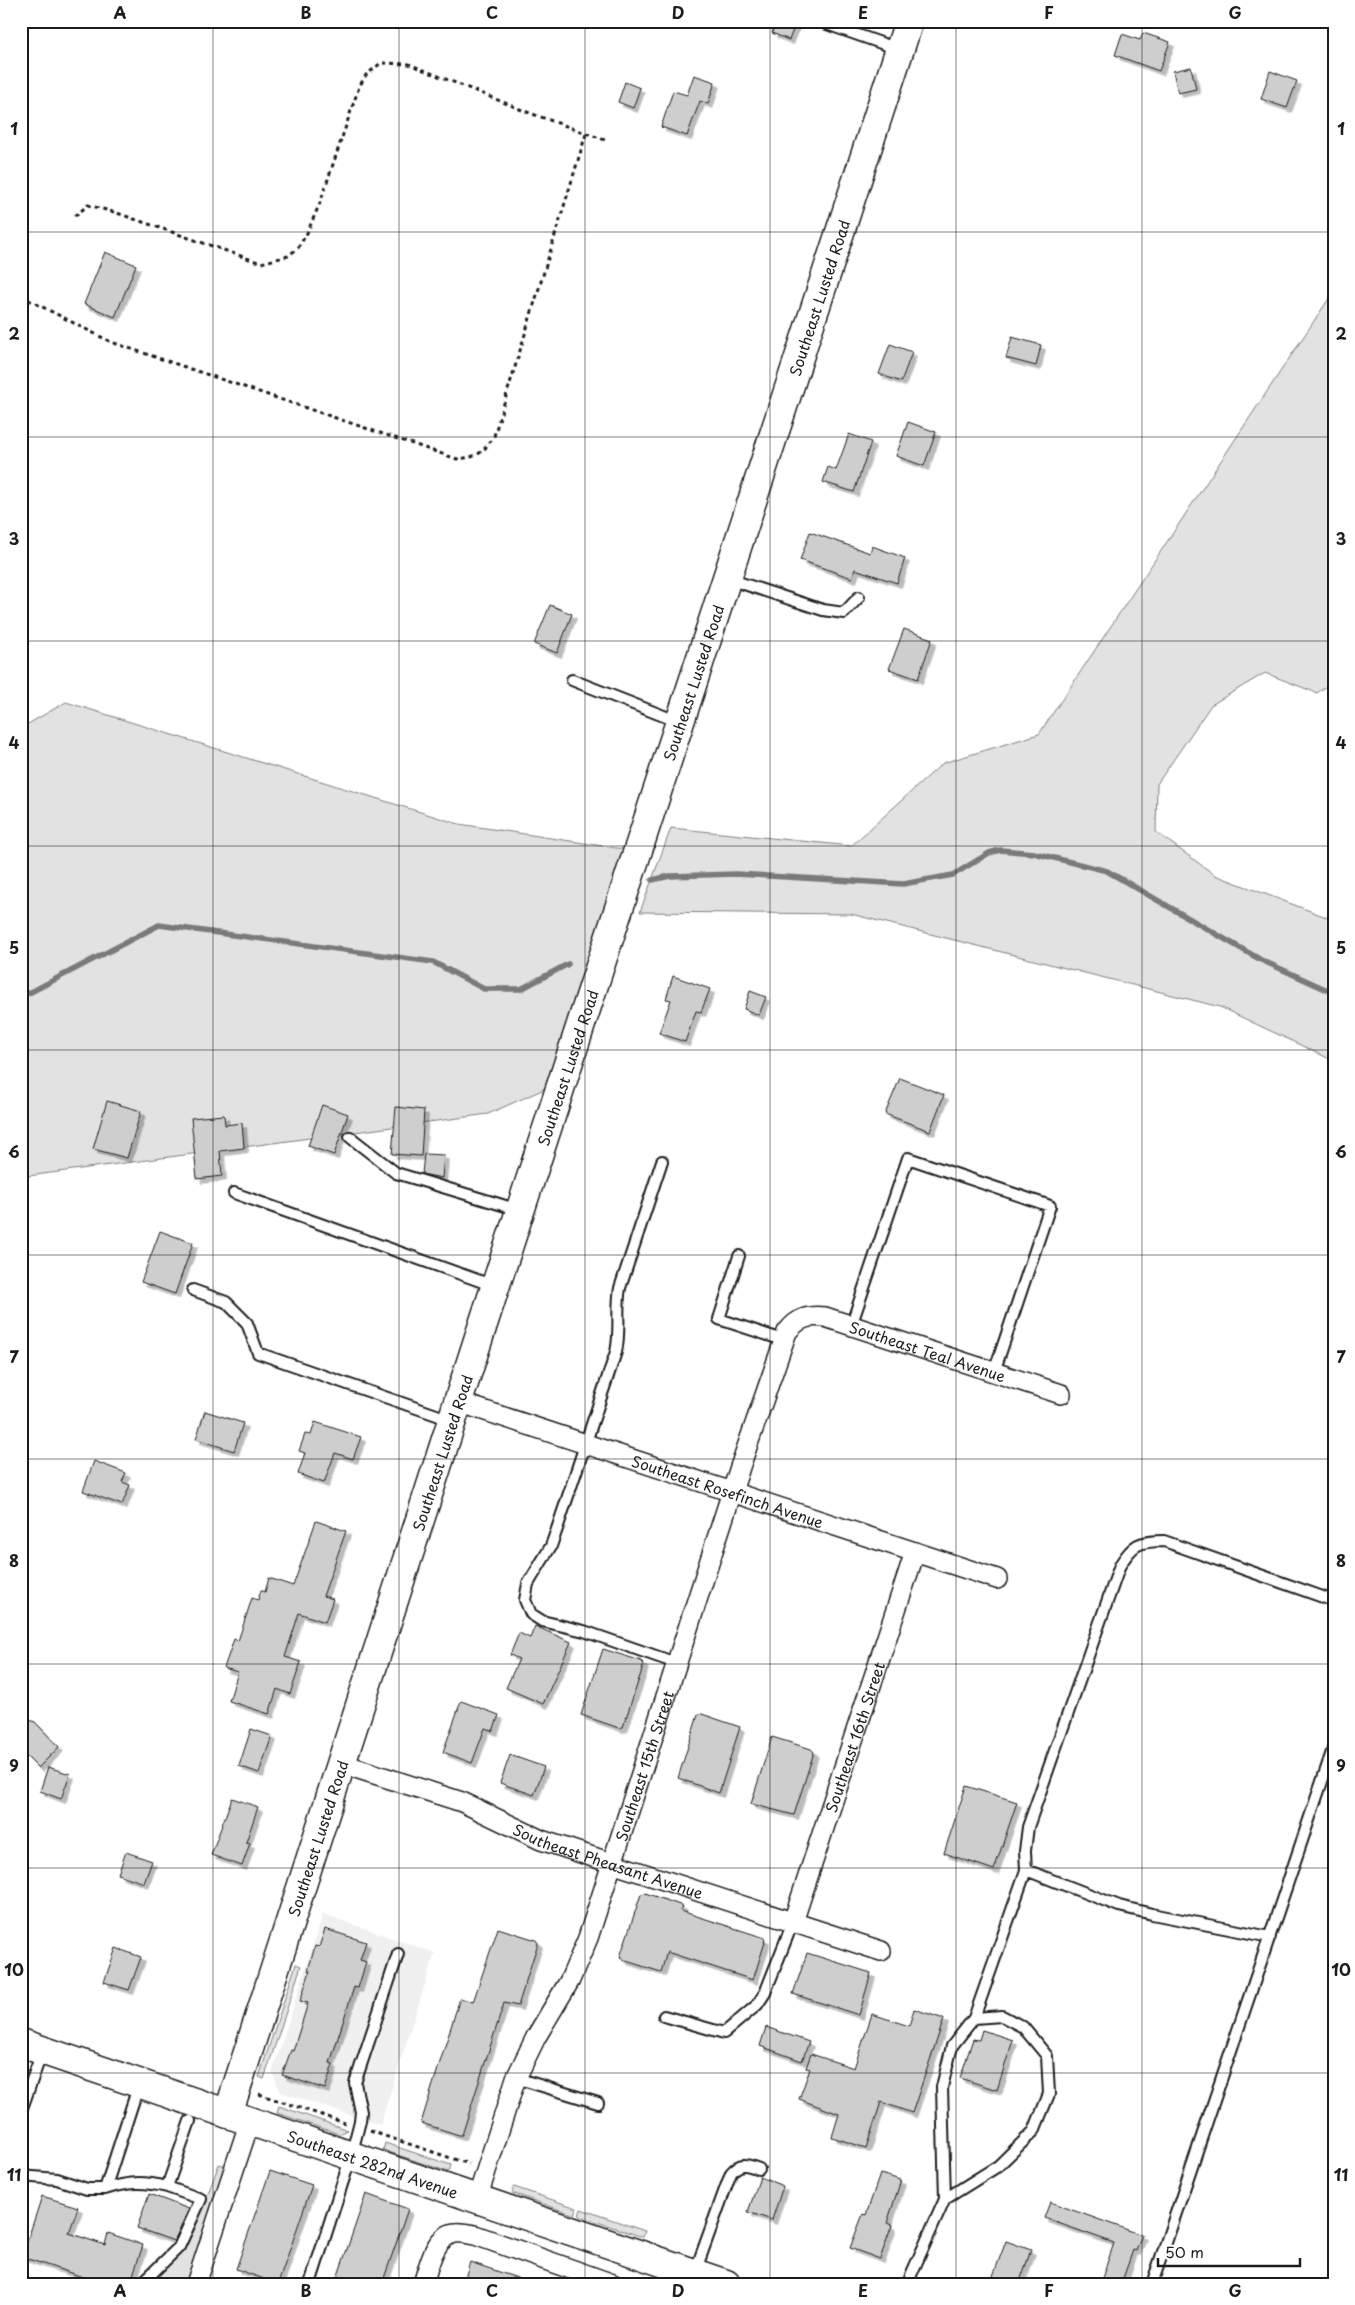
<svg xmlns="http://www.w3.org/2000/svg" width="1355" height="2305" font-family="'Playpen Sans',sans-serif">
  <defs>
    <filter id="shadow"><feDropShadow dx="4.5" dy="4.5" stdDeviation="0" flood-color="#0004"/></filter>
  </defs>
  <rect width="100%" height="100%" fill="#fff"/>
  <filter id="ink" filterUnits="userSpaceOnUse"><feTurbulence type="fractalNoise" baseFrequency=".02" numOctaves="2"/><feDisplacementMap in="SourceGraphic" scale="10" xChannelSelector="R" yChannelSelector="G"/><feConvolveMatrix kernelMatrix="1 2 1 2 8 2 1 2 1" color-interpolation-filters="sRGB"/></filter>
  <g filter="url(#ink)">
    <!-- built -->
    <path fill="#f0f0f0" d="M323 1914 435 1953 380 2125 281 2092 272 2073Z"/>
    <!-- green -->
    <path fill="#e2e2e2" stroke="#7f7f7f" d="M1334 291V681L1317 693 1265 673 1211 705 1157 784 1156 832 1215 875 1334 920V1061L1220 1007 851 914 640 912 671 828 851 846 943 763 1039 734Z
      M66 702 459 824 623 849 549 1084 542 1090 488 1114 21 1177V728Z
      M296 1964 301 1966 264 2079 259 2077Z
      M279 2106 348 2130 339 2134 277 2113Z
      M385 2143 451 2165 449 2172 383 2150Z
      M219 2164 230 2167 190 2284H143L182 2252 194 2231Z
      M514 2187 577 2208 575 2215 512 2193Z
      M581 2209 645 2231 643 2237 579 2216Z"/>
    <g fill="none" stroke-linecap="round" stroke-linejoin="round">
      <!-- stream -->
      <path stroke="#7a7a7a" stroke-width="5.5" d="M652 880 670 876 736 874 903 884 953 875 989 853 1000 850 1034 853 1107 871 1261 960 1334 993
        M21 994 29 993 159 925 433 962 484 989H521L568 964"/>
    </g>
    <!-- building -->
    <path fill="#cecece" stroke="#1c1c1c" filter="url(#shadow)" d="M776 21H785L795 25 789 40 772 33Z
      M1143 33 1170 42 1159 71 1115 55 1122 34 1140 40Z
      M1191 67 1196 89 1178 93 1173 71Z
      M1270 71 1297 81 1287 108 1261 99Z
      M694 75 715 82 708 104 700 101 687 136 661 127 673 91 687 95Z
      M625 82 640 88 633 108 618 102Z
      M105 252 136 265 115 317 84 304Z
      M1012 337 1041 345 1036 366 1006 358Z
      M890 344 912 352 901 382 879 374Z
      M908 422 936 432 924 466 896 456Z
      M849 434 871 442 854 492 823 482 828 467 836 470Z
      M810 532 870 553 872 546 905 558 897 583 855 569 852 578 800 560Z
      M550 605 572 614 557 653 534 644Z
      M904 629 932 639 918 679 889 669Z
      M673 976 710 989 701 1012 696 1011 685 1042 659 1033 671 1000 666 999Z
      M750 991 766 997 759 1015 744 1009Z
      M900 1078 944 1095 930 1131 885 1114Z
      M107 1101 141 1111 127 1158 93 1149Z
      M322 1105 348 1114 334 1155 308 1146Z
      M396 1107 424 1110 421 1156 392 1154Z
      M224 1115 225 1125 242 1123 244 1148 220 1151 222 1176 197 1179 191 1118Z
      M424 1154 444 1155 442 1178 422 1174Z
      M160 1231 193 1243 175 1294 141 1282Z
      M205 1411 243 1423 234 1451 196 1439Z
      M315 1422 361 1437 353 1459 335 1453 324 1483 298 1474 305 1453 299 1451 305 1434 311 1435Z
      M94 1461 126 1473 122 1482 130 1485 122 1505 83 1491Z
      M316 1521 346 1531 323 1596 333 1599 325 1622 299 1613 285 1657 301 1662 290 1694 277 1689 269 1714 229 1701 238 1672 224 1668 234 1639 238 1641 252 1598 258 1600 261 1590 265 1592 269 1578 293 1586Z
      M535 1626 571 1642 543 1704 506 1688 519 1659 510 1655 519 1633 530 1638Z
      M603 1649 641 1661 644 1664 623 1727 619 1728 581 1715Z
      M461 1701 499 1715 493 1731 485 1728 472 1763 443 1752Z
      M702 1714 740 1727 719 1793 678 1778 698 1715Z
      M21 1717 35 1722 59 1747 38 1768 21 1751Z
      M251 1729 272 1736 259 1773 239 1766Z
      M772 1737 811 1749 814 1752 794 1815 751 1804Z
      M510 1755 544 1767 534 1795 500 1783Z
      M48 1767 70 1774 61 1799 40 1791Z
      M966 1786 1017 1802 994 1870 944 1853Z
      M232 1798 258 1807 246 1842 250 1843 242 1866 211 1855Z
      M126 1852 152 1861 144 1883 118 1874Z
      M645 1893 683 1906 681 1911 765 1938 764 1942H765L753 1980 667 1952 661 1972 623 1960V1958L620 1957 641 1894Z
      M498 1928 536 1940 538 1943 518 2006 504 2003 462 2135H459L421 2123 460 1998 473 2002Z
      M325 1929 366 1942 360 1960 366 1962 358 1988 354 1987 330 2063 333 2064 325 2089 282 2075 291 2050 293 2051 308 2003 300 2001 310 1971H308L315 1946 319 1947Z
      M116 1948 141 1957 129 1990 104 1982Z
      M807 1953 871 1973 859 2015 793 1994Z
      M914 2009 944 2019 912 2113 881 2102 866 2148 832 2137 839 2114 799 2099 810 2069 806 2068 811 2054 854 2068 872 2014 909 2026Z
      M766 2027 809 2042 802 2061 760 2046Z
      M982 2030 1013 2040 997 2090 960 2078 973 2039 979 2040Z
      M270 2171 312 2185 278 2284 236 2269Z
      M880 2174 901 2180 887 2223 892 2225 880 2259 850 2248 863 2214 866 2215Z
      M760 2177 783 2186 772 2220 748 2212Z
      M149 2194 189 2209 174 2241 137 2228Z
      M366 2194 408 2209 382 2284H335Z
      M42 2196 78 2207 69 2233 105 2245 108 2233 143 2245 130 2284H104L22 2257Z
      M1050 2202 1142 2235 1136 2251 1133 2250 1121 2284H1100L1114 2243 1044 2218Z
      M1006 2241 1031 2250 1019 2284H990Z
      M470 2262 526 2281 525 2284H463Z"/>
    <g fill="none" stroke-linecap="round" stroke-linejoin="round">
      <!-- service casing -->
      <g stroke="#1c1c1c" stroke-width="14">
        <path id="service" d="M818 21 898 49
          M729 579 823 610 844 613 859 597
          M572 680 679 722
          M350 1137 396 1173 519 1210
          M662 1161 620 1288C616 1309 621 1330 616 1352L557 1529 551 1546 528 1584 525 1600 531 1614 542 1621 584 1631 676 1663
          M234 1193 494 1286
          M739 1256 719 1319 783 1340
          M193 1290 226 1302 247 1323 258 1353 451 1420
          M851 1326 908 1158 1050 1206 994 1372
          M1026 1870 1119 1906 1152 1914 1270 1937
          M664 2016 724 2033 757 2005 765 1993 793 1922
          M974 2018 1026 1870 1025 1851 1028 1827 1120 1565C1133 1544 1139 1541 1164 1541L1334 1601
          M516 2078 598 2103
          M21 2111 42 2052
          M21 2176 57 2179 87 2189H105L139 2084
          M105 2189C129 2182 142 2181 167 2187L190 2121
          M695 2272 731 2173C740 2162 746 2164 759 2169
          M141 2284 179 2247 201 2199 167 2187
          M310 2284 351 2156 360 2121 361 2112 355 2083 398 1954
          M907 2284 945 2199 942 2087 952 2046 974 2018 1002 2016 1023 2027 1047 2056 1049 2094 1034 2131 998 2166 945 2199
          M1152 2284 1334 1746"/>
      </g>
      <!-- minor casing -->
      <g stroke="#1c1c1c" stroke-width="22">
        <g id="minor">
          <path id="s1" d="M458 1402 997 1579"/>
          <path id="s2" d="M340 1763 462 1802 541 1840 881 1951"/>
          <path id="s3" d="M793 1922 915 1552"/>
          <path id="s4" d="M477 2199 516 2078 536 2037 570 1980 588 1938 740 1467 787 1332C798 1318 808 1315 825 1317L1061 1394"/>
          <path d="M196 2284 250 2121"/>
          <path d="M423 2284C429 2266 434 2236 455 2233 461 2232 469 2234 475 2235L613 2284"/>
        </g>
      </g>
      <!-- secondary casing -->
      <g stroke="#1c1c1c" stroke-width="31">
        <g id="secondary">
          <path id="s5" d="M21 2043 726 2284"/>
          <path id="s6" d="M228 2114 488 1309 909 21"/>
        </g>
      </g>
      <!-- path -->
      <path stroke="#1c1c1c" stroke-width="3" stroke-dasharray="4 4" stroke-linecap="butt" d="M75 216 88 205 117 213 261 263 288 256 298 248 307 233 320 203 359 87 366 75 381 63 409 64 527 112 608 141
        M21 296 111 342 457 459C478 457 482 454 494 436L586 134
        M259 2094 345 2123
        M370 2131 469 2164"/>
      <!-- service -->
      <use href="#service" stroke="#fff" stroke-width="10"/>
      <!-- minor -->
      <use href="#minor" stroke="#fff" stroke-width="19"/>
      <!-- secondary -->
      <use href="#secondary" stroke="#fff" stroke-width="28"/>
    </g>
  </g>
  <!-- grid -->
  <path fill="none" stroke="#1c1c1c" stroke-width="1" stroke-opacity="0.55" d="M213 21V2284M399 21V2284M585 21V2284M770 21V2284M956 21V2284M1142 21V2284M21 232H1334M21 437H1334M21 641H1334M21 846H1334M21 1050H1334M21 1255H1334M21 1459H1334M21 1664H1334M21 1868H1334M21 2073H1334"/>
  <g text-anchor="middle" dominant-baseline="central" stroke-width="4" stroke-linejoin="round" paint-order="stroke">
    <!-- street labels -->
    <g font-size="15" fill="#1c1c1c" stroke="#fff">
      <text stroke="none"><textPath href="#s6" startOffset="1910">Southeast Lusted Road</textPath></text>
      <text stroke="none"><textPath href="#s6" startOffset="1505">Southeast Lusted Road</textPath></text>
      <text stroke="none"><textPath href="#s6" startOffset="1100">Southeast Lusted Road</textPath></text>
      <text stroke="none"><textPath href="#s4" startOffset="1074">Southeast Teal Avenue</textPath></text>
      <text stroke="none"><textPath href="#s6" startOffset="695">Southeast Lusted Road</textPath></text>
      <text stroke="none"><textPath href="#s1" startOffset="284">Southeast Rosefinch Avenue</textPath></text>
      <text stroke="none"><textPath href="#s3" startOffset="195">Southeast 16th Street</textPath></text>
      <text stroke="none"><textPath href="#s4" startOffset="466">Southeast 15th Street</textPath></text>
      <text stroke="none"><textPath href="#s6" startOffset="290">Southeast Lusted Road</textPath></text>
      <text stroke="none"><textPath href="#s2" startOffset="286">Southeast Pheasant Avenue</textPath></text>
      <text stroke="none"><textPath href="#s5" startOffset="372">Southeast 282nd Avenue</textPath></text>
    </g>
  </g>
  <!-- margin -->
  <rect width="1355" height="2305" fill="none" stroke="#fff" stroke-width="55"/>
  <!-- scale -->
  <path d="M1158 2258v8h142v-8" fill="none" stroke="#1c1c1c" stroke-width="2.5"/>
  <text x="1165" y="2258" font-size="15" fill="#1c1c1c" stroke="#ffffff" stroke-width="4" paint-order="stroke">50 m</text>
  <rect x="28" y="28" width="1300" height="2250" fill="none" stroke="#1c1c1c" stroke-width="2"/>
  <g font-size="16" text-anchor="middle" font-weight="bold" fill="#1c1c1c">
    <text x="120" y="19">A</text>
    <text x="306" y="19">B</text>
    <text x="492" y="19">C</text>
    <text x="678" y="19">D</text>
    <text x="863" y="19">E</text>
    <text x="1049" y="19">F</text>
    <text x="1235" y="19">G</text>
    <text x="14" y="135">1</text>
    <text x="1341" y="135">1</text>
    <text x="14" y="340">2</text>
    <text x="1341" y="340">2</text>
    <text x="14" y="545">3</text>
    <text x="1341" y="545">3</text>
    <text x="14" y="749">4</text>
    <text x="1341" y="749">4</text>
    <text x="14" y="954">5</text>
    <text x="1341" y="954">5</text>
    <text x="14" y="1158">6</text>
    <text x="1341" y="1158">6</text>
    <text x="14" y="1363">7</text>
    <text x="1341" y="1363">7</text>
    <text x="14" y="1567">8</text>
    <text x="1341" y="1567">8</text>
    <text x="14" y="1772">9</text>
    <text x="1341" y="1772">9</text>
    <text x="14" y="1976">10</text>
    <text x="1341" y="1976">10</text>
    <text x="14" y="2181">11</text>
    <text x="1341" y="2181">11</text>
    <text x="120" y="2297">A</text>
    <text x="306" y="2297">B</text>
    <text x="492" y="2297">C</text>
    <text x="678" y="2297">D</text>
    <text x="863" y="2297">E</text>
    <text x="1049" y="2297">F</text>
    <text x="1235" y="2297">G</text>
  </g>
</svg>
